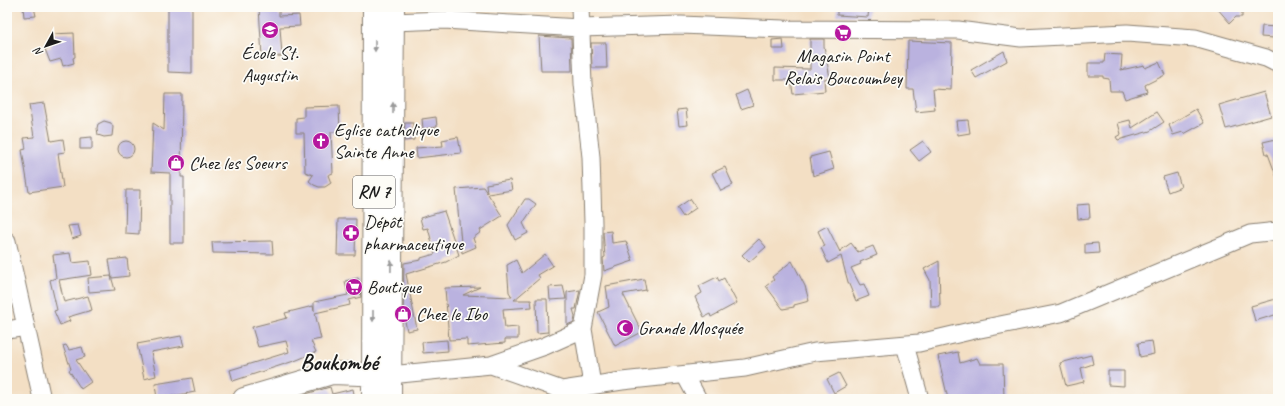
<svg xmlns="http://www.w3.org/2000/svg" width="1285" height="406" font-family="Caveat,sans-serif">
  <rect width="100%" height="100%" fill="#fdfcf7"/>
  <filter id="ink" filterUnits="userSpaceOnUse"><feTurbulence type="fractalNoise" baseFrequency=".025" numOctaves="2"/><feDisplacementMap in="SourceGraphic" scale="8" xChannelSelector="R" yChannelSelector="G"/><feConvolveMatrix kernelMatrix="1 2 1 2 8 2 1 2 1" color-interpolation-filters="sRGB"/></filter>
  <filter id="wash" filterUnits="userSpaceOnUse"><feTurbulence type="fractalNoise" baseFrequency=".012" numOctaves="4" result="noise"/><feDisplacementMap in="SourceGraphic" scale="16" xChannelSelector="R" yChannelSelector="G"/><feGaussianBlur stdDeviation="0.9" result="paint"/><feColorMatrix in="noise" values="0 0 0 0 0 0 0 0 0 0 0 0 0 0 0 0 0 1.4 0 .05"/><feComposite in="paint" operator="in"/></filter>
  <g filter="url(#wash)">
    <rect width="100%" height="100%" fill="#f3dfc4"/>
    <g id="blocks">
      <!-- building -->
      <path fill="#bab2df" d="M23 7H34L36 16 24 17Z
        M168 7H192V73L168 72Z
        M259 7H279V16L299 15 300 26 280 27 282 56 262 57Z
        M837 7H869L868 17 837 15Z
        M1216 7H1242V17H1236L1230 23Z
        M1262 26 1276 27 1274 38 1261 37Z
        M74 33 75 57 73 58 74 63 63 66 61 59 50 62 45 49 51 47V34Z
        M539 36 571 38 572 71H541Z
        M783 39 784 49H772V40Z
        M810 39H824V46L830 78 824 79 825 91 793 94 791 80H775V68L810 69Z
        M908 41 952 43 951 90 933 89 935 110 916 112 913 89H907Z
        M591 43H606L607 68H592Z
        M1004 51 1007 61 976 78 971 70Z
        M1105 54 1122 55 1121 70 1144 65 1145 68 1159 62 1165 75 1145 85 1147 92 1125 99 1122 91H1110L1109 79 1103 78V76H1088V63H1104Z
        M747 90 753 105 741 109 736 95Z
        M1264 92 1271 116 1226 129 1219 105Z
        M165 94H182L181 177H184V243H170V173L151 172 153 123 164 130Z
        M44 103 51 141 63 139 65 152 58 153 63 187 29 192 22 150 26 149 24 138 34 137 29 105Z
        M339 106 340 132H331L333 173 328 175 331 183 325 187H319L314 185 309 181 313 175 305 172 304 133H296V118L304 117V107Z
        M686 109 688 125 679 126 677 110Z
        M1196 109 1204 123 1184 134 1183 132 1173 135 1169 125Z
        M1157 112 1164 122 1150 131 1118 140 1116 137 1121 134 1118 123 1130 120 1132 128Z
        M436 117 437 127 423 129 422 119Z
        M968 120 970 133 958 135 956 121Z
        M104 121 111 123 113 127 112 136 104 137 98 135 97 128 98 124Z
        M405 123H413L414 140 404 141Z
        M92 137V149H80V138Z
        M458 137 461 153 417 158 416 148 443 146 442 140Z
        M1276 139 1278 148V178H1277L1268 154H1266L1263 142Z
        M923 141 931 152 919 161 910 150Z
        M118 149a8 8 0 1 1 16 0a8 8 0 1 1-16 0Z
        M829 152 834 169 813 176 810 157Z
        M725 167 733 185 721 191 712 173Z
        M1177 173 1181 187 1168 192 1163 177Z
        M510 180 512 190 488 194 502 216 480 230 481 232 473 238 476 247 462 253 456 189 483 187 487 193 486 184Z
        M126 190H140L139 234 125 233Z
        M525 199H529L536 204 523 223 528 233 515 240 508 225Z
        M690 199 696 208 683 217 677 208Z
        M1089 204 1090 218 1078 219 1077 205Z
        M444 211 459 255 446 262 406 274 417 329 407 331 405 321H403L404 263 421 260V258L435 254 428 228 423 229 420 218Z
        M338 219H356L355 255H337Z
        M78 225 81 236 72 239 68 226Z
        M827 226 840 252V251L851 243 858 252 873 246 877 255 860 262 861 264 851 268 860 285 864 284 869 296 856 301 848 282 841 256 828 263 821 248 825 246 818 231Z
        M611 231 612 243 626 241 633 261 604 271 603 258 605 257 603 232Z
        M759 239 766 247 749 262 742 255Z
        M272 241 273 254 213 253 212 242Z
        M1098 243 1099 253 1085 254V244Z
        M70 253 72 263 90 261 92 275 59 280 64 302 88 296 92 310 68 317 70 321 60 325 54 311 57 310 50 280 56 278 53 255Z
        M545 254 553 266 538 275 540 278 514 300H531L532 307 503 309 505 328 518 327V339H505V343L467 346V339L449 340 445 288 480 287 463 295 512 297 509 292 507 265 516 260 522 273Z
        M127 258 129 276 112 278 109 260Z
        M792 261 805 286 809 301 794 305V307L783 309 766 286 774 280 772 277Z
        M939 261 940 307H931L930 280 924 269Z
        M111 276 115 290 89 292 88 278Z
        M717 277 719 281 724 278 737 303 711 317 710 314 704 317 695 297 702 293 699 286Z
        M358 278 361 297 349 300 350 305 315 313 321 339 311 341 316 352 297 360 233 381 230 370 289 352 286 341 258 347 252 327 287 318 285 313 313 306 314 311V302L348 295 345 281Z
        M644 279 646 290 623 294 642 332 615 346 598 312 609 307 606 286Z
        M563 286 566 299 550 300 549 287Z
        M580 290 576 309H573L575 316 574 322 567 325V292Z
        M536 299H547L548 332 537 333Z
        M1276 299 1278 307V314L1255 321 1251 306Z
        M181 336 184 346 151 352 156 376 144 379 137 344Z
        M447 340 448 351 423 353 422 342Z
        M1152 341 1154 354 1140 357 1138 343Z
        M66 345 69 350 82 347 85 357 76 360 91 382 81 389 69 370 71 369 63 346Z
        M958 352 960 363 977 358 980 364H1003L1004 399H948L938 356Z
        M1091 355 1093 364 1081 368 1084 382 1066 386 1060 363Z
        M1108 371H1124V386L1108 385Z
        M839 373 846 386 834 393 827 379Z
        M192 378 195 392 157 399 155 384Z
        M330 387 332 394 353 389 355 399H299V396Z"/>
    </g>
  </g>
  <g filter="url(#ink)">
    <use href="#blocks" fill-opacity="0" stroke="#887e70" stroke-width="1"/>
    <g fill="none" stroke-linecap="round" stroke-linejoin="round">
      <!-- minor casing -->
      <g stroke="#887e70" stroke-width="19">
        <path id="minor" d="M580 7 583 84 591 157 593 223V275L583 329 592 385
          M393 22 444 20 580 28 681 25 784 29 958 30 1021 38 1127 33 1195 38 1266 58 1278 64
          M7 241 42 399
          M7 330 26 327
          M905 345 920 399
          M491 365 545 346 583 329
          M390 375 491 365 562 390 622 381 745 368 815 352 919 343 970 331 1061 313 1250 234 1278 231
          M685 375 698 399"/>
      </g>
      <!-- major casing -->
      <g stroke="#887e70" stroke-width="24">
        <path id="major" d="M244 399 332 373 387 375
          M373 399 374 7
          M390 399 393 7"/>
      </g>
      <!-- minor -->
      <use href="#minor" stroke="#fff" stroke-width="17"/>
      <!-- major -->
      <use href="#major" stroke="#fff" stroke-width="22"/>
    </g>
    <!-- one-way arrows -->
    <defs><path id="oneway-solid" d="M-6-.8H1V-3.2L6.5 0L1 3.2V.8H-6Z"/></defs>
    <g fill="#999">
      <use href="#oneway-solid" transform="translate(375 46) rotate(90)"/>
      <use href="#oneway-solid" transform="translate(393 108) rotate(-90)"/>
      <use href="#oneway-solid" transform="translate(391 266) rotate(-89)"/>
      <use href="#oneway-solid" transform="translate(373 316) rotate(90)"/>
    </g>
  </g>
  <!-- icons -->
  <defs>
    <g id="school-disc" transform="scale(0.9)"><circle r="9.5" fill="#b5179e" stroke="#fdfcf7"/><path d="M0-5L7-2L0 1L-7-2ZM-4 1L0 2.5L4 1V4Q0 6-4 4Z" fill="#fff"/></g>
    <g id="supermarket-disc" transform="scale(0.9)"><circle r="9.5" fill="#b5179e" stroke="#fdfcf7"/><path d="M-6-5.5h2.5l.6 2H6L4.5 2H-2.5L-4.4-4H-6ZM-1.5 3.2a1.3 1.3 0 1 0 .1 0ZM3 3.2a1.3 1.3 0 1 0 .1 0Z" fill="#fff"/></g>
    <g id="church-disc" transform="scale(0.9)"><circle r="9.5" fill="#b5179e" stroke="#fdfcf7"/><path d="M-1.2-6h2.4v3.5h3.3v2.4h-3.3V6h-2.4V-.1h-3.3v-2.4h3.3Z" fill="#fff"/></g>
    <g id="shop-disc" transform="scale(0.9)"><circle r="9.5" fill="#b5179e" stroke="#fdfcf7"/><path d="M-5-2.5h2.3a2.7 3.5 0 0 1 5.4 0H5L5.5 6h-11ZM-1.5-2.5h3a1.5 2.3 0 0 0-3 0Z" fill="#fff"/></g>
    <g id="pharmacy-disc" transform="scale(0.9)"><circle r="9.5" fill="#b5179e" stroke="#fdfcf7"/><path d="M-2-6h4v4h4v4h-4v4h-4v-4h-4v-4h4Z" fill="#fff"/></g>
    <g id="mosque-disc" transform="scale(0.9)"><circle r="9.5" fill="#b5179e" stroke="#fdfcf7"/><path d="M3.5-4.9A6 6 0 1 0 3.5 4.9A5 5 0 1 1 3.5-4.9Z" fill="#fff"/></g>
  </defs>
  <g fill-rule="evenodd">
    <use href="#school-disc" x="270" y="30"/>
    <use href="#supermarket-disc" x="843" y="33"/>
    <use href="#church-disc" x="321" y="141"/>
    <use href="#shop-disc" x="176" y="163"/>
    <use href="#pharmacy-disc" x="351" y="233"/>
    <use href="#supermarket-disc" x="354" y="287"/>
    <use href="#shop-disc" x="403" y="314"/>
    <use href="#mosque-disc" x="625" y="328"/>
  </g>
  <g text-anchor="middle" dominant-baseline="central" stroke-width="3.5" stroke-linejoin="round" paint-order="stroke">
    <!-- shield labels -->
    <rect fill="#fdfcf7" stroke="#605f5e" stroke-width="1" x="353" y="176" width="42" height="32" rx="3"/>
    <g font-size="18" font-weight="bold" fill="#1c1c1c">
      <text x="374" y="192">RN 7</text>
    </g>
    <!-- poi labels -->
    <g font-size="19" fill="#1c1c1c" stroke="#fdfcf7" text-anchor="start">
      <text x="270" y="53" text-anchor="middle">École St.<tspan x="270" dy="22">Augustin</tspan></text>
      <text x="843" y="56" text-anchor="middle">Magasin Point<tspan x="843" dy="22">Relais Boucoumbey</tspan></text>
      <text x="334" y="130">Eglise catholique<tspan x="334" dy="22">Sainte Anne</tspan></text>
      <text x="189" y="163">Chez les Soeurs</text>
      <text x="364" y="222">Dépôt<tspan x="364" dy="22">pharmaceutique</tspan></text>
      <text x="367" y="287">Boutique</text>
      <text x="416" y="314">Chez le Ibo</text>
      <text x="638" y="328">Grande Mosquée</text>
    </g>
    <!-- district labels -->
    <g font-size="23" font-weight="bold" fill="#1c1c1c" stroke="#fdfcf7">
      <text x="339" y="362">Boukombé</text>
    </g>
  </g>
  <!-- margin -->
  <rect width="1285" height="406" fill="none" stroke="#fdfcf7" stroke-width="24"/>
  <!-- north arrow -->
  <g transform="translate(46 46) rotate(230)" stroke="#fdfcf7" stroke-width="3" paint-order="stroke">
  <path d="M0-3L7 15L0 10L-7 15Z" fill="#1c1c1c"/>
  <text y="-6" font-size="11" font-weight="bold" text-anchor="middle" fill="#1c1c1c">N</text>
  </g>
</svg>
